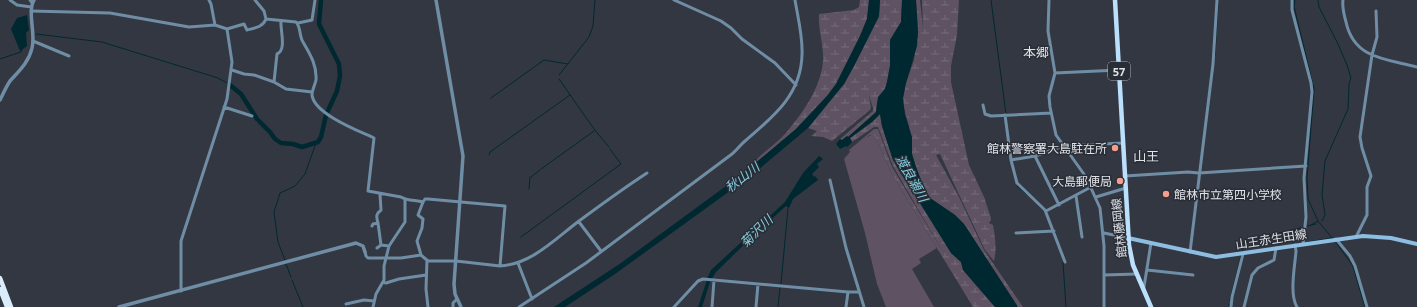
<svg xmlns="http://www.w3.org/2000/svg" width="1417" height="307" font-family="'Noto Sans','Noto Sans JP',sans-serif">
  <defs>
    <pattern id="wetland-marsh" width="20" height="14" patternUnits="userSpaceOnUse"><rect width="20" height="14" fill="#5e5263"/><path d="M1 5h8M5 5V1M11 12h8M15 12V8" fill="none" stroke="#756b79"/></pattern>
  </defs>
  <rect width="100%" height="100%" fill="#333741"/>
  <!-- wetland -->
  <path fill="url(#wetland-marsh)" d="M860 0H869L867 19 860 36 836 84 827 96 796 129 756 163 757 159C766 150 777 143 785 134 802 114 821 88 823 61 824 45 818 30 819 14L854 10 859 7Z
    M880 0H902L901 22 890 40V66L887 82 885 88 877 102 876 113 848 137 847 136 842 141 840 139 873 111V108L869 95 871 107 870 110 832 141 823 137 811 136 817 131 808 128 844 84 854 66 879 17Z
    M916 0H920L923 29 922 0H959L957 35 951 66V82L969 165 984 197 991 218V220L989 223 993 225C995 236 997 250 994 261L985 250 940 154 936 155 959 197 984 250 1023 307H1018L964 224 955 215 930 198 924 188 916 167 912 154 909 126 903 105V98L906 83 914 60 918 32Z
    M880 114 882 126 893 160 900 173 916 195 951 253 961 262 963 270 995 307H973L893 176 875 137 870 135 868 136 850 152 849 150 874 129H878L892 167 946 257 893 166 878 127H874L852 142 849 139 872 122Z"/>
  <!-- garden -->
  <path fill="#5e5263" d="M872 135 875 137 893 176 937 248 919 259 921 263 912 269 934 307H886L877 284 865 233 844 159C851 151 861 138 872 135Z"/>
  <!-- water -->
  <path fill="#002831" d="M869 0H880L879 16 854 66 844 84 808 128 752 175 615 274 565 307H554L621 263 741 175 796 129 827 96 836 84 860 36 867 19Z
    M902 0H916L918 32 917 46 906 83 903 98 905 115 912 137V154L916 167 924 188 930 198 955 215 964 224 1018 307H995L963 270 961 262 951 253 893 160 882 126 880 114 872 122 850 138 852 142 847 147 846 146 840 149 836 144 840 139 842 140 847 136 848 137 876 112 878 97 885 89 887 82 890 66V40L901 22Z
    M27 15 29 30 26 33 27 46 20 51 11 29 17 18Z
    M819 156 823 159 817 164 819 167 812 174 814 177 815 176 818 180 793 199 789 208 786 206 757 232 716 272 710 282 702 307H698L708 277 711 270 785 202 803 173Z"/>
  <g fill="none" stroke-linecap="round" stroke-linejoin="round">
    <!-- stream -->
    <path stroke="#002831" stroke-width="1" d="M991 0 1006 114
      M1295 0 1294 6 1297 19 1314 89 1307 178 1308 199 1318 221 1333 239
      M1318 0 1319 7 1338 44 1347 65 1351 78 1349 84 1348 109 1325 161 1322 195 1325 215 1322 221
      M36 34 102 42 218 78 227 83
      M1215 55 1218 3
      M0 59 21 52 22 49
      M559 75 589 37 593 26 595 0
      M559 79C575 101 590 126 609 147
      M491 98 544 60 568 64
      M489 155 490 152 570 95
      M541 169 594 131
      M531 177 540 170
      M1017 186 1028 195
      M529 189 530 177
      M1311 225 1318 221
      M1307 226 1316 224
      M521 237 621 164 610 149
      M1335 241 1353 266 1365 307
      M1308 242 1332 238
      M1242 251 1247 243 1255 239 1304 227
      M285 260 278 242 274 212 280 193 295 186 305 174 316 143
      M1063 262 1066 307
      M286 264 291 277
      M292 280 303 307
      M781 284 788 208
      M1230 300 1241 256
      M778 307 780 288
      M1229 307V304"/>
    <!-- river -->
    <path stroke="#002831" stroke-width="4.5" d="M230 85 241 94 257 119
      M259 121 270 132 275 139 281 143 293 144 302 147 318 142 321 137 326 115 337 91 340 76 339 64 319 24 321 0"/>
    <!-- minor -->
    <path stroke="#6f8da4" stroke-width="3" d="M10 0 17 5 31 7
      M30 0 32 3
      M255 0 264 11 266 19 296 22C301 27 299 36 303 42 310 54 317 65 316 80 315 85 312 90 312 95 314 114 359 131 374 138L368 191 401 197C407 201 416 200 423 202L425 199H428L505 206 500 266 456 261H428L421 255 401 258H368L366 256 365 252
      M674 0 721 21 731 28 742 39 775 63 796 85
      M1049 0 1048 31 1055 73 1049 96 1050 107 1056 135 1086 177 1100 208 1104 246V307
      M1292 0V10L1311 83 1312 92 1304 178 1306 217 1303 244
      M1343 0C1342 7 1344 15 1346 22 1354 59 1386 59 1417 67
      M31 11 110 13 189 27 215 25
      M298 23 312 20 315 0
      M227 29 244 24 247 30C255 28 263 27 266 19
      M33 41 69 56
      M232 70 244 74 254 75 274 82 286 89 312 92
      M1055 73 1119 70
      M274 82 277 54C287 50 280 30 281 21
      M983 105 985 114 991 116 1051 113
      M224 107 252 116
      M1005 115 1011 160 1017 183 1045 210 1065 262
      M1035 156 1059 205
      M1011 160 1035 156 1063 146 1123 143
      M1125 176 1188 172 1199 173 1306 166
      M830 180 846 248 864 307
      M1076 196 1082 237
      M1096 197 1126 188
      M1046 211 1091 187
      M579 222 601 251
      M378 223C376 216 376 214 381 210L380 194
      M372 226 373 224 378 223 381 245
      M1016 233 1054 231
      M1104 233 1128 238
      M1356 237 1367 215V187L1371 176 1362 148 1360 137 1372 55 1377 37 1376 11
      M1336 239 1350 256 1355 266 1367 307
      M1295 245 1296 251C1295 266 1289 294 1297 307
      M377 248 381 245 389 246
      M1190 252 1213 64 1217 0
      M421 255 417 241 422 228 423 219 418 215 423 202
      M427 260 426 289 428 307
      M518 263 532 299
      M500 266C532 264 555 239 579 221 602 204 624 188 647 173
      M1147 270 1193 275
      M1104 275 1137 274
      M383 282 386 283 399 279 426 275
      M1144 287 1151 243
      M181 291V241L227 99 232 62 227 29 215 25 211 4 209 0
      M346 304 364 300 374 301
      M373 307 376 294 384 280V266L389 246 405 222V200
      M453 307V303L457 299
      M519 307 586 263 732 154C737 150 740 145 745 141 773 117 801 95 802 55 803 37 798 18 795 0
      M674 307 698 281 703 279 848 292H859
      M712 307 714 280
      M756 307 758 284
      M846 307 848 292
      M1231 307 1232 297 1243 254
      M1244 307 1252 275 1258 268 1274 260 1276 248"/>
    <!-- tertiary -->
    <path stroke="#6f8da4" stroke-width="3.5" d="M436 0 463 156 454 284 455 294 461 307
      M0 100C3 94 6 87 10 81 19 71 29 62 32 48 36 34 27 12 34 0
      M119 307 356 243 363 246 365 252"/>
    <!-- secondary -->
    <path stroke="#8dbee2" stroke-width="4" d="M1128 238 1216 257 1363 236 1391 238 1417 244"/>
    <!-- primary -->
    <path stroke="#bbe0fc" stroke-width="4.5" d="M1115 0 1129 245 1133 265 1151 307"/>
    <!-- trunk -->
    <path stroke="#daedfb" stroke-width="4.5" d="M0 278 11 307
      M0 289 7 307"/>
  </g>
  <!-- markers -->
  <g fill="#f49d8d" stroke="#292d36" stroke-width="1.5">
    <circle cx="1115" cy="148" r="4"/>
    <circle cx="1120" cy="181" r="4"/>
    <circle cx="1166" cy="194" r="4"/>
  </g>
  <g text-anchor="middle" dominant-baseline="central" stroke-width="3" stroke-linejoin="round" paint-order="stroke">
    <!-- shield labels -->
    <rect fill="#292d36" stroke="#a9acb3" stroke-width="1" x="1108" y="62" width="22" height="18" rx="3"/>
    <g font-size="11" font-weight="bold" fill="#e0e3e9">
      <text x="1119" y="71">57</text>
    </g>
    <!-- poi labels -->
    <g font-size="12" fill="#e0e3e9" stroke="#292d36" text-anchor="end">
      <text x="1107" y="148">館林警察署大島駐在所</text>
      <text x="1112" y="181">大島郵便局</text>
      <text x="1174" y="194" text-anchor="start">館林市立第四小学校</text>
    </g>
    <!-- street labels -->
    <g font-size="12" fill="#e0e3e9" stroke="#292d36">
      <text transform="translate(1119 228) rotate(-96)">館林藤岡線</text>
      <text transform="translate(1271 239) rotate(-9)">山王赤生田線</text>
    </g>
    <!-- neighbourhood labels -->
    <g font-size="13" fill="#e0e3e9" stroke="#292d36">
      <text x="1036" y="52">本郷</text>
      <text x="1146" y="156">山王</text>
    </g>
    <!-- water labels -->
    <g font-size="13" font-style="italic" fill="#83ccdf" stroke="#292d36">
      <text transform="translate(742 177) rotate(-38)">秋山川</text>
      <text transform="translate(912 178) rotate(61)">渡良瀬川</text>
      <text transform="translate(756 231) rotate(-44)">菊沢川</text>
    </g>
  </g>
</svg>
